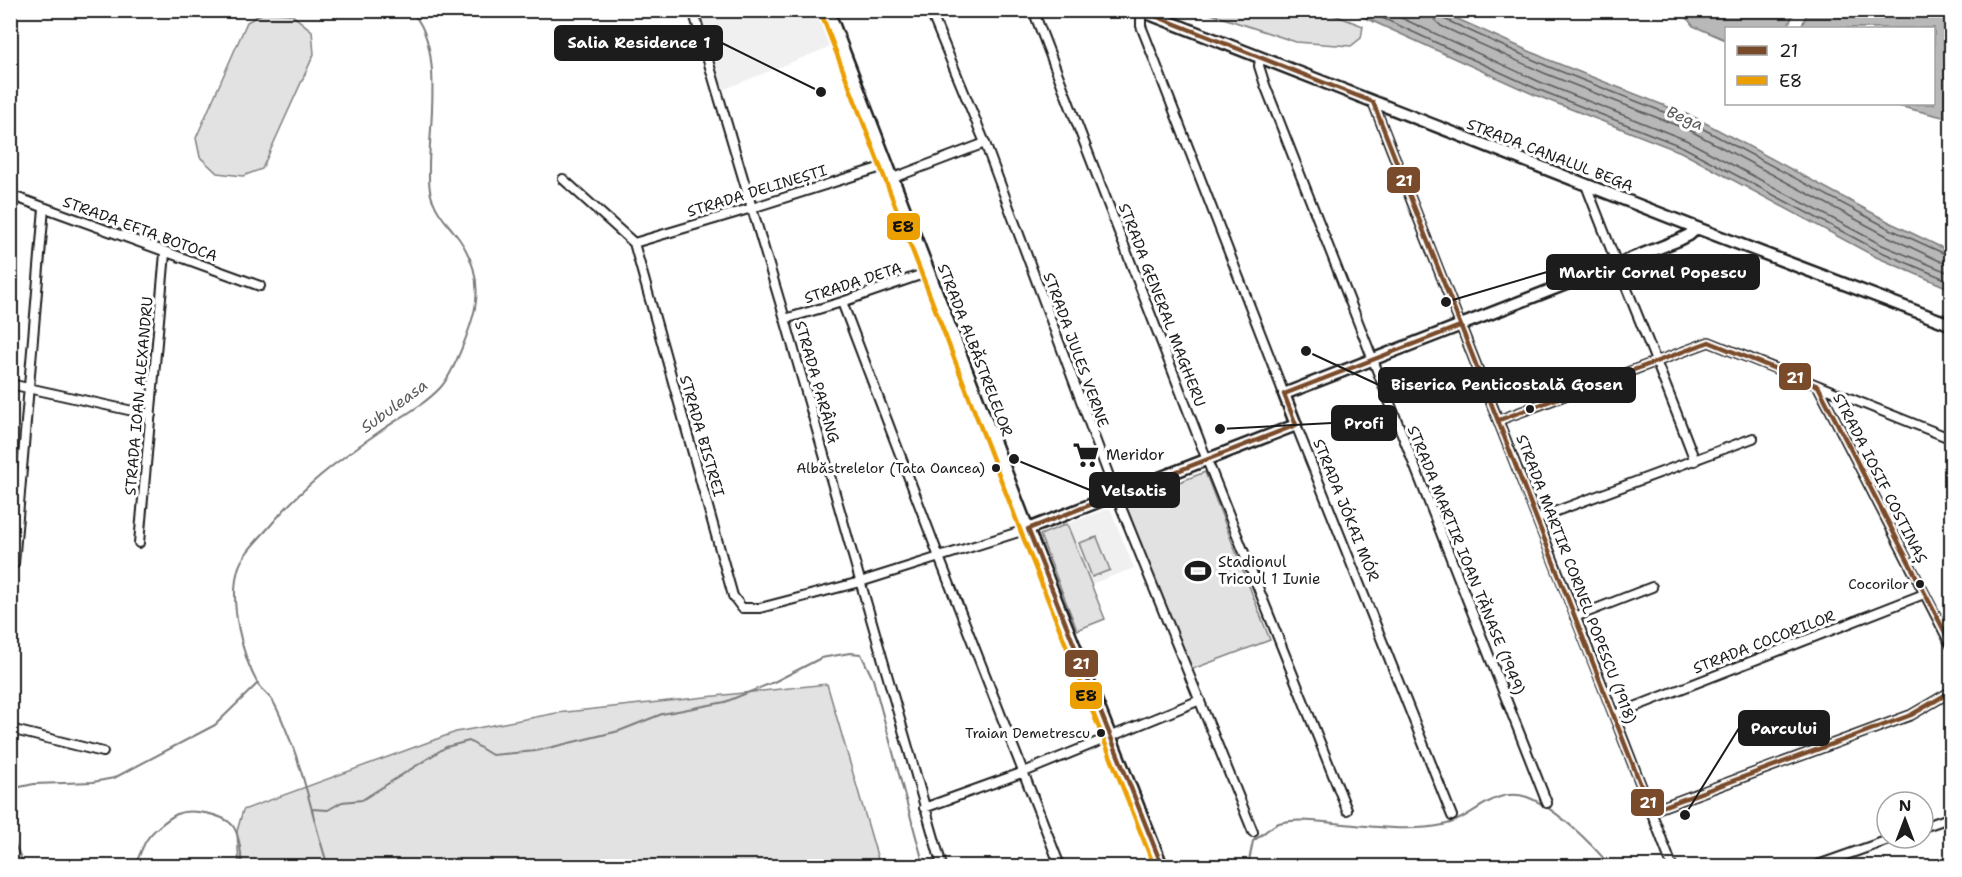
<svg xmlns="http://www.w3.org/2000/svg" width="1962" height="877" font-family="'Shantell Sans',sans-serif">
  <rect width="100%" height="100%" fill="#fff"/>
  <filter id="ink" filterUnits="userSpaceOnUse"><feTurbulence type="fractalNoise" baseFrequency=".0167" numOctaves="2"/><feDisplacementMap in="SourceGraphic" scale="12" xChannelSelector="R" yChannelSelector="G"/><feConvolveMatrix kernelMatrix="1 2 1 2 8 2 1 2 1" color-interpolation-filters="sRGB"/></filter>
  <g filter="url(#ink)">
    <!-- built -->
    <path fill="#f0f0f0" d="M698 11H819L832 46 722 90Z
      M1110 508 1134 568 1091 584 1067 524Z"/>
    <!-- green -->
    <path fill="#e2e2e2" stroke="#7f7f7f" stroke-width="1.5" d="M1202 11H1324L1363 26 1361 38 1351 46 1296 42Z
      M265 12 291 14 312 31 314 54 262 169 243 176 217 173 200 157 196 138 247 22Z
      M1205 472 1270 640 1190 670 1125 503Z
      M1067 524 1105 619 1077 630 1040 535Z
      M1097 537 1110 570 1092 577 1079 543Z
      M827 684 880 866H239L237 831 243 810 456 732 557 713Z"/>
    <!-- water -->
    <path fill="#b8b8b8" stroke="#7a7a7a" stroke-width="1.5" d="M1689 10H1795V11L1787 28H1726V40L1693 26 1687 18Z
      M1350 11H1440L1549 60 1696 118 1893 224 1951 252V289L1876 257 1681 152 1535 95Z
      M1808 11H1951V119L1890 104H1934V28H1801Z"/>
    <g fill="none" stroke-linecap="round" stroke-linejoin="round">
      <!-- shore -->
      <path stroke="#5a5a5a" stroke-width="1.5" d="M1365 10 1537 89 1683 147 1879 251 1952 282
        M1384 10 1540 82 1686 140 1882 245 1952 274
        M1432 10 1434 19 1441 26 1544 73 1691 131 1887 236 1944 263 1952 264
        M1440 10 1444 19 1547 66 1694 124 1890 229 1952 257"/>
      <!-- stream -->
      <path stroke="#7a7a7a" stroke-width="2" d="M10 789 34 784 93 782 114 778 215 725 258 683
        M312 809 328 810 342 802 362 800 446 747 469 741 492 755 536 751 619 731 662 714 725 702 774 682 821 658 850 653 861 654 873 679 924 866
        M10 835 25 866
        M134 866C139 859 141 849 146 841 151 832 167 819 177 814 190 808 224 814 233 826 240 836 241 854 242 866
        M328 866C314 825 307 782 291 742 286 730 281 716 275 705 272 697 264 693 259 686 242 657 229 603 238 570 242 554 259 539 270 526 301 488 338 460 379 432 399 418 423 406 440 388 454 373 474 321 476 301 479 274 470 252 454 232 447 223 438 214 434 203 428 192 429 176 429 164 430 122 444 39 409 10
        M1248 866 1253 841C1261 836 1271 826 1279 823 1294 818 1319 821 1334 823 1369 826 1408 832 1443 825 1473 819 1493 786 1527 797 1555 807 1592 844 1610 866"/>
      <!-- street casing -->
      <g stroke="#1c1c1c" stroke-width="12">
        <path id="street" d="M693 10 785 319 942 866
          M930 10 985 143 1116 495 1253 832
          M1033 10 1207 460 1347 810
          M1141 11V26L1145 36 1284 394
          M1260 58 1259 66 1265 85 1547 803
          M1373 102C1472 357 1575 611 1672 866
          M893 178 985 143
          M563 179 634 243 733 596 742 608H760L860 582 1028 529
          M1586 185C1621 277 1660 368 1695 461
          M10 195 260 286
          M634 243 752 208 888 165
          M842 302 939 557 1060 866
          M785 319 842 302 929 272
          M10 384 151 415
          M1818 386 1952 647
          M1499 420 1709 342 1952 439
          M1296 425 1452 816
          M1538 518 1753 438
          M139 543 165 253
          M14 564 44 208
          M1575 617 1652 587
          M1614 715 1924 594
          M10 729 103 752
          M924 808 1024 772 1200 700
          M1651 811 1911 715 1952 691
          M1923 827 1952 817
          M1815 866 1894 838"/>
      </g>
      <!-- secondary casing -->
      <g stroke="#1c1c1c" stroke-width="15">
        <path id="secondary" d="M828 10 1028 529 1162 866
          M1139 10 1697 228 1952 325
          M1028 529 1296 425 1284 394 1679 240 1689 235 1697 228"/>
      </g>
      <!-- street -->
      <use href="#street" stroke="#fff" stroke-width="8"/>
      <!-- secondary -->
      <use href="#secondary" stroke="#fff" stroke-width="10"/>
      <!-- bus-1 casing -->
      <g stroke="#fff" stroke-width="9">
        <path id="bus-1" d="M1140 10 1373 102 1651 811 1911 715 1952 691
          M1499 420 1709 342 1818 386 1952 646
          M1162 866 1028 529 1296 425 1284 394 1460 326"/>
      </g>
      <!-- bus-2 casing -->
      <g stroke="#fff" stroke-width="9">
        <path id="bus-2" d="M821 13 1021 532 1154 866"/>
      </g>
      <!-- bus-1 -->
      <use href="#bus-1" stroke="#7a4b2a" stroke-width="4.5"/>
      <!-- bus-2 -->
      <use href="#bus-2" stroke="#ec9f01" stroke-width="4.5"/>
    </g>
  </g>
  <!-- icons -->
  <defs>
    <g id="supermarket-bare" transform="scale(2.07)"><path d="M-6-5.5h2.5l.6 2H6L4.5 2H-2.5L-4.4-4H-6ZM-1.5 3.2a1.3 1.3 0 1 0 .1 0ZM3 3.2a1.3 1.3 0 1 0 .1 0Z" fill="#1c1c1c" stroke="#fff" stroke-width="2.5" paint-order="stroke"/></g>
    <g id="stadium-bare" transform="scale(2.07)"><path d="M0-5a6.5 5 0 1 0 0 10a6.5 5 0 1 0 0-10ZM-3.5-1.8h7v3.6h-7Z" fill="#1c1c1c" stroke="#fff" stroke-width="2.5" paint-order="stroke"/></g>
  </defs>
  <g fill-rule="evenodd">
    <use href="#supermarket-bare" x="1086" y="455"/>
    <use href="#stadium-bare" x="1198" y="571"/>
  </g>
  <!-- markers -->
  <g fill="#1c1c1c" stroke="#fff" stroke-width="2">
    <circle cx="1530" cy="409" r="5"/>
    <circle cx="996" cy="468" r="5"/>
    <circle cx="1920" cy="584" r="5"/>
    <circle cx="1101" cy="733" r="5"/>
  </g>
  <g text-anchor="middle" dominant-baseline="central" stroke-width="6" stroke-linejoin="round" paint-order="stroke">
    <!-- bus labels -->
    <g font-size="14" fill="#1c1c1c" stroke="#fff" text-anchor="end">
      <text x="985" y="468">Albăstrelelor (Tata Oancea)</text>
      <text x="1909" y="584">Cocorilor</text>
      <text x="1090" y="733">Traian Demetrescu</text>
    </g>
    <!-- street labels -->
    <g font-size="15" fill="#1c1c1c" stroke="#fff">
      <text transform="translate(1550 155) rotate(21)">STRADA CANALUL BEGA</text>
      <text transform="translate(757 191) rotate(-17)">STRADA DELINEȘTI</text>
      <text transform="translate(140 229) rotate(20)">STRADA EFTA BOTOCA</text>
      <text transform="translate(853 283) rotate(-18)">STRADA DETA</text>
      <text transform="translate(1162 305) rotate(69)">STRADA GENERAL MAGHERU</text>
      <text transform="translate(975 350) rotate(69)">STRADA ALBĂSTRELELOR</text>
      <text transform="translate(1076 350) rotate(70)">STRADA JULES VERNE</text>
      <text transform="translate(817 382) rotate(74)">STRADA PARÂNG</text>
      <text transform="translate(139 396) rotate(-85)">STRADA IOAN ALEXANDRU</text>
      <text transform="translate(702 436) rotate(74)">STRADA BISTREI</text>
      <text transform="translate(1880 478) rotate(63)">STRADA IOSIF COSTINAȘ</text>
      <text transform="translate(1346 510) rotate(68)">STRADA JÓKAI MÓR</text>
      <text transform="translate(1466 560) rotate(68)">STRADA MARTIR IOAN TĂNASE (1949)</text>
      <text transform="translate(1576 579) rotate(69)">STRADA MARTIR CORNEL POPESCU (1918)</text>
      <text transform="translate(1764 642) rotate(-21)">STRADA COCORILOR</text>
    </g>
    <!-- poi labels -->
    <g font-size="15" fill="#1c1c1c" stroke="#fff" text-anchor="start">
      <text x="1106" y="455">Meridor</text>
      <text x="1218" y="562">Stadionul<tspan x="1218" dy="17">Tricoul 1 Iunie</tspan></text>
    </g>
    <!-- water labels -->
    <g font-size="16" font-style="italic" fill="#5a5a5a" stroke="#fff">
      <text transform="translate(1685 118) rotate(23)">Bega</text>
      <text transform="translate(394 406) rotate(-36)">Subuleasa</text>
    </g>
  </g>
  <!-- callouts -->
  <path fill="none" stroke="#1c1c1c" stroke-width="2" d="M821 92L722 43M1446 302L1547 272M1306 351L1379 385M1220 429L1332 423M1014 459L1090 490M1685 815L1739 728"/>
  <g fill="#1c1c1c" stroke="#fff" stroke-width="2">
    <circle cx="821" cy="92" r="6"/>
    <circle cx="1446" cy="302" r="6"/>
    <circle cx="1306" cy="351" r="6"/>
    <circle cx="1220" cy="429" r="6"/>
    <circle cx="1014" cy="459" r="6"/>
    <circle cx="1685" cy="815" r="6"/>
  </g>
  <g fill="#1c1c1c" stroke="#1c1c1c" stroke-width="2">
    <rect x="555" y="26" width="167" height="34" rx="6"/>
    <rect x="1547" y="255" width="212" height="34" rx="6"/>
    <rect x="1379" y="368" width="256" height="34" rx="6"/>
    <rect x="1332" y="406" width="64" height="34" rx="6"/>
    <rect x="1090" y="473" width="89" height="34" rx="6"/>
    <rect x="1739" y="711" width="90" height="34" rx="6"/>
  </g>
  <g font-size="16" text-anchor="middle" font-weight="bold" fill="#fff">
    <text x="639" y="48">Salia Residence 1</text>
    <text x="1653" y="278">Martir Cornel Popescu</text>
    <text x="1507" y="390">Biserica Penticostală Gosen</text>
    <text x="1364" y="429">Profi</text>
    <text x="1134" y="496">Velsatis</text>
    <text x="1784" y="734">Parcului</text>
  </g>
  <g stroke="#fff" stroke-width="2">
    <rect x="1386" y="166" width="35" height="28" rx="6" fill="#7a4b2a"/>
    <rect x="886" y="212" width="35" height="29" rx="6" fill="#ec9f01"/>
    <rect x="1778" y="362" width="34" height="29" rx="6" fill="#7a4b2a"/>
    <rect x="1064" y="649" width="35" height="29" rx="6" fill="#7a4b2a"/>
    <rect x="1069" y="681" width="34" height="29" rx="6" fill="#ec9f01"/>
    <rect x="1630" y="788" width="35" height="29" rx="6" fill="#7a4b2a"/>
  </g>
  <g font-size="16" text-anchor="middle" font-weight="bold" fill="#fff">
    <text x="1404" y="186">21</text>
    <text x="1795" y="383">21</text>
    <text x="1081" y="669">21</text>
    <text x="1648" y="808">21</text>
  </g>
  <g font-size="16" text-anchor="middle" font-weight="bold" fill="#111">
    <text x="903" y="232">E8</text>
    <text x="1086" y="701">E8</text>
  </g>
  <!-- margin -->
  <rect width="1962" height="877" fill="none" stroke="#fff" stroke-width="36"/>
  <rect x="18" y="18" width="1926" height="841" fill="none" stroke="#1c1c1c" stroke-width="2" filter="url(#ink)"/>
  <!-- legend -->
  <rect x="1725" y="27" width="210" height="78" fill="#ffffff" stroke="#a4a4a4" stroke-width="1.5"/>
  <rect x="1737" y="46" width="30" height="9" fill="#7a4b2a" stroke="#a4a4a4" stroke-width="1.5"/>
  <text x="1779" y="57" font-size="18" fill="#1c1c1c">21</text>
  <rect x="1737" y="76" width="30" height="9" fill="#ec9f01" stroke="#a4a4a4" stroke-width="1.5"/>
  <text x="1779" y="87" font-size="18" fill="#1c1c1c">E8</text>
  <!-- north arrow -->
  <g transform="translate(1905 820)"><circle r="28" fill="#ffffff" stroke="#a4a4a4" stroke-width="1.5"/>
  <path d="M0-4.5L10 22L0 15L-10 22Z" fill="#1c1c1c"/>
  <text y="-9" font-size="16" font-weight="bold" text-anchor="middle" fill="#1c1c1c">N</text>
  </g>
</svg>
